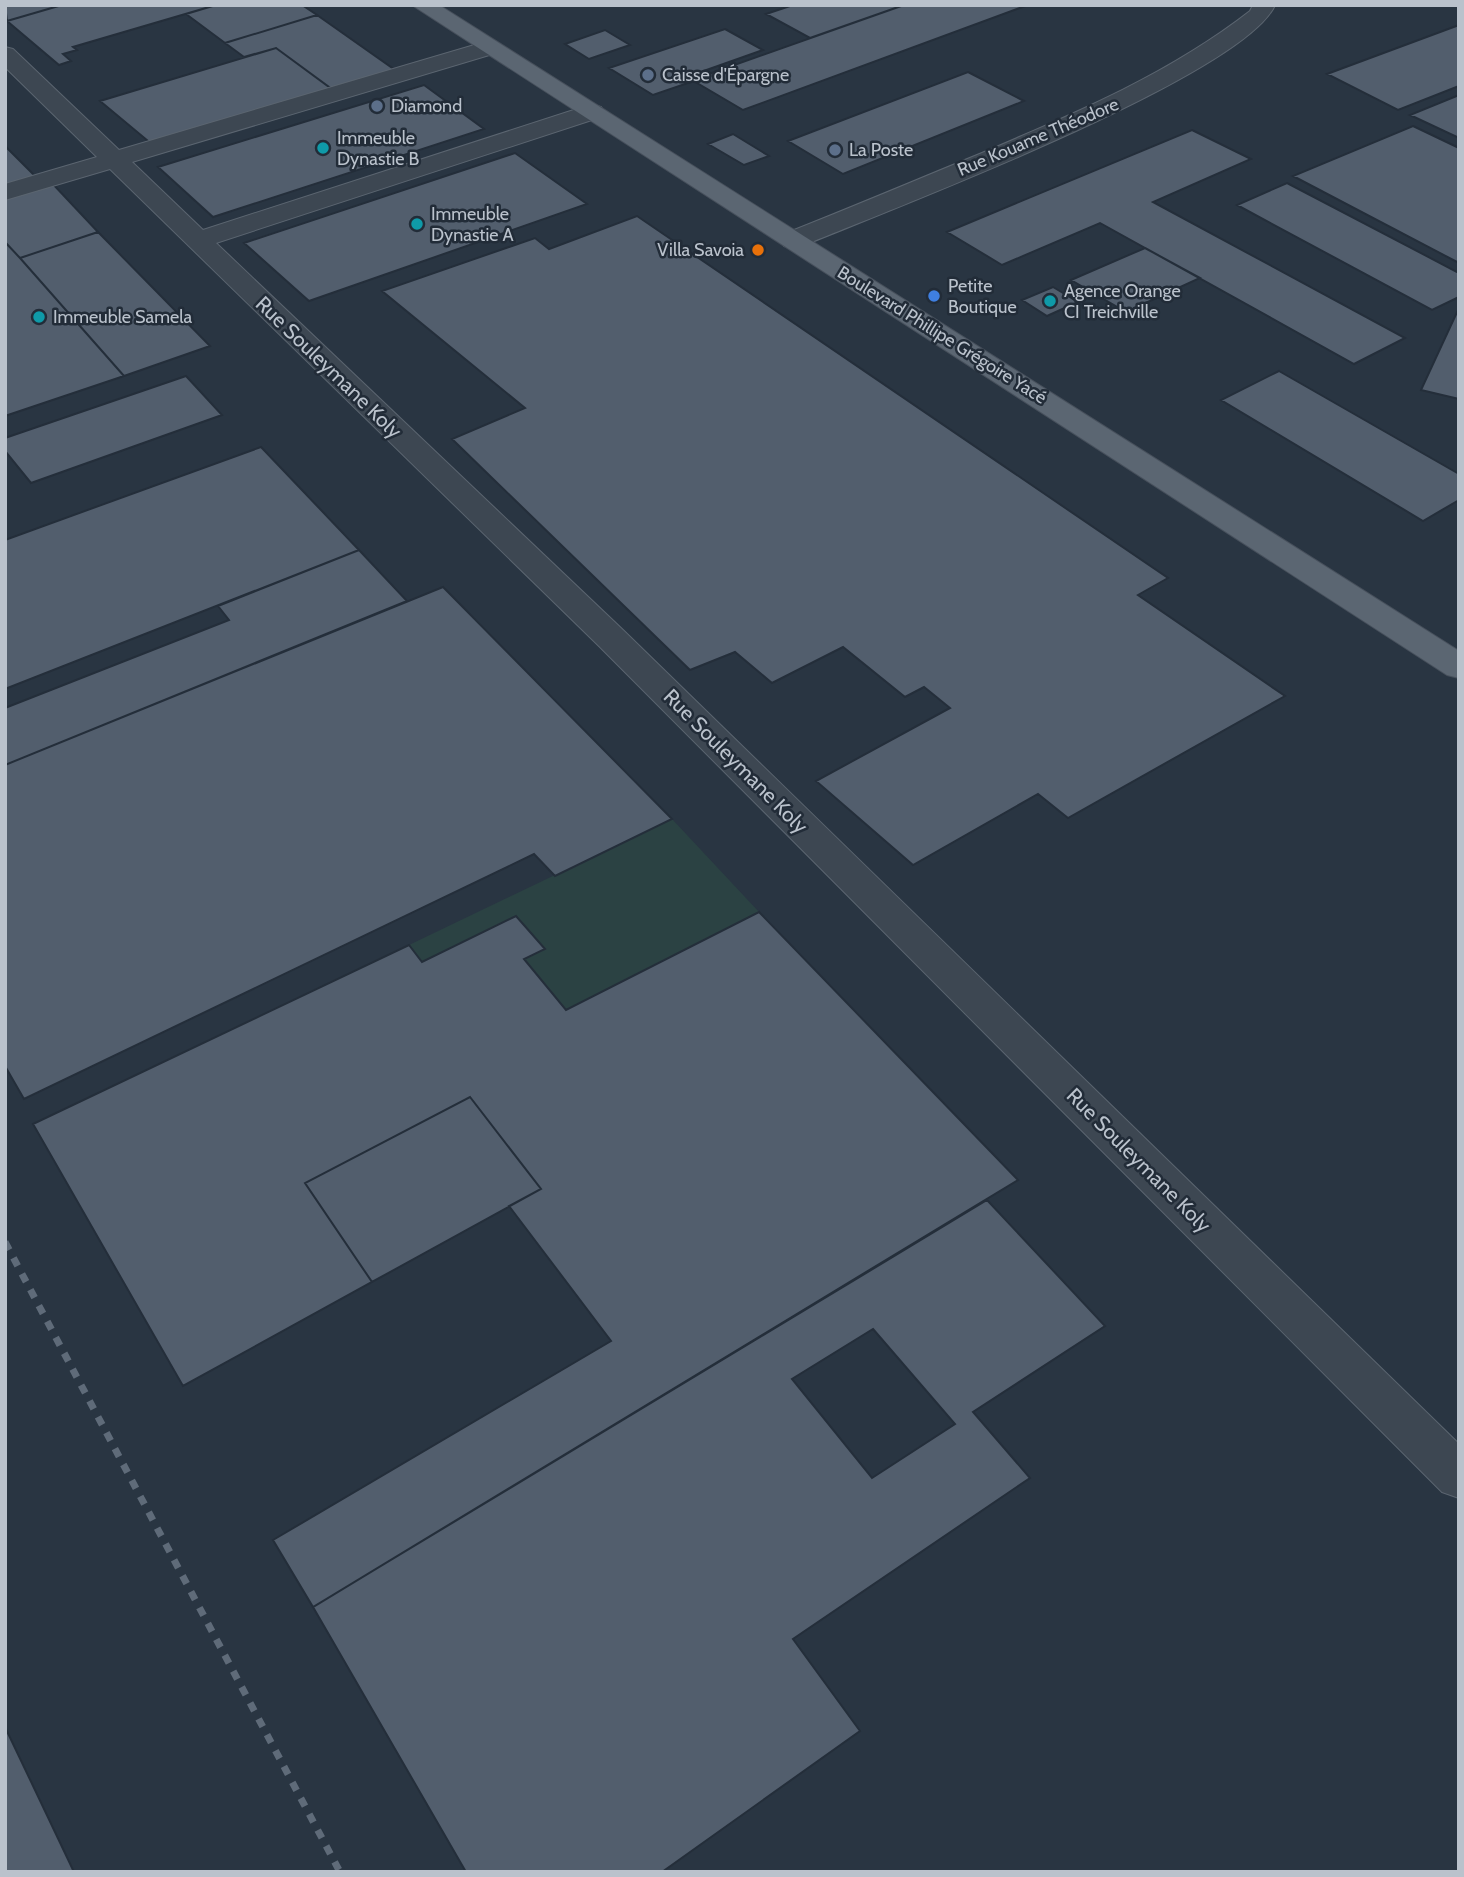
<svg xmlns="http://www.w3.org/2000/svg" width="1464" height="1877" font-family="Cabin,sans-serif">
  <rect width="100%" height="100%" fill="#293542"/>
  <!-- green -->
  <path fill="#2b4243" d="M672 819 759 912 566 1010 524 959 544 949 516 916 422 962 409 945Z"/>
  <!-- building -->
  <path fill="#525e6d" stroke="#242e3a" stroke-width="2" fill-rule="evenodd" d="M5 5H62L7 21Z
    M62 5H216L73 47 77 50 63 54 71 61 59 65 7 21Z
    M216 5H302L317 15 225 43 186 14Z
    M793 5H904L810 38 766 14Z
    M904 5H1028L743 110 692 80Z
    M317 15 395 70 333 90 276 48 244 57 225 43Z
    M1459 25V86L1398 110 1327 74Z
    M725 29 763 50 681 79 688 83 653 95 609 68Z
    M605 30 630 45 589 59 565 44Z
    M276 48 333 90 154 146 100 101Z
    M968 72 1024 101 843 174 788 141Z
    M424 85 484 129 213 217 158 167Z
    M1459 95V138L1410 115Z
    M1413 126 1459 148V263L1293 176Z
    M1192 130 1251 159 1153 202 1405 338 1354 364 1100 223 1002 265 947 232Z
    M733 134 769 156 744 165 708 144Z
    M5 146 36 177 5 186Z
    M515 153 587 204 309 301 244 243Z
    M51 182 98 232 20 258 5 242V196Z
    M1287 183 1459 273V297L1432 310 1237 205Z
    M637 216 1168 578 1138 595 1285 696 1068 818 1038 794 913 865 816 781 950 708 924 687 905 697 843 647 772 683 735 652 690 670 452 439 525 408 382 291 535 238 549 249Z
    M98 232 210 346 124 376 20 258Z
    M5 242 20 258 124 376 5 416Z
    M1145 248 1200 278 1126 312 1071 280Z
    M1053 287 1078 302 1047 316 1022 300Z
    M1458 310H1459V399L1421 390Z
    M1279 371 1459 474V500L1423 521 1221 400Z
    M186 376 222 415 31 483 5 451V438Z
    M261 447 359 550 5 689V540Z
    M359 550 407 601 5 765V708L229 620 218 606Z
    M443 587 672 819 555 876 534 854 24 1099 5 1066V765Z
    M759 912 1018 1180 313 1607 273 1540 611 1341 509 1206 541 1189 470 1097 305 1183 372 1282 183 1386 33 1124 409 945 422 962 516 916 545 949 524 959 566 1010Z
    M470 1097 541 1189 372 1282 305 1183Z
    M987 1200 1105 1326 973 1412 1030 1478 793 1639 860 1731 662 1872H466L313 1607ZM873 1329 955 1424 872 1478 792 1379Z
    M5 1727 74 1872H5Z"/>
  <g fill="none" stroke-linecap="round" stroke-linejoin="round">
    <!-- minor casing -->
    <g stroke="#5b6570" stroke-width="2">
      <path id="minor" d="M1253 5H1275C1244 76 887 211 802 246L793 248 784 246 780 240 784 234C850 208 916 180 982 153 1076 113 1169 74 1250 11Z
        M488 41 496 43 500 48 496 53 132 162 203 230 583 107 592 105 601 107 604 112 601 117 216 243 623 630 1459 1444V1498L1442 1492 599 646 110 169 5 200V184L97 157 5 67V47L13 49 119 150Z"/>
    </g>
    <!-- major casing -->
    <g stroke="#47505c" stroke-width="2">
      <path id="major" d="M412 5H439L1459 651V678L1447 675Z"/>
    </g>
    <!-- minor -->
    <use href="#minor" fill="#3d4752" fill-rule="evenodd"/>
    <!-- major -->
    <use href="#major" fill="#5b6672" fill-rule="evenodd"/>
    <!-- rail -->
    <path stroke="#5f6b79" stroke-width="7" stroke-dasharray="9 9" stroke-linecap="butt" d="M5 1242 340 1872"/>
  </g>
  <!-- markers -->
  <g fill="#5c6f8a" stroke="#222c38" stroke-width="2.5">
    <circle cx="648" cy="75" r="7"/>
    <circle cx="377" cy="106" r="7"/>
    <circle cx="835" cy="150" r="7"/>
  </g>
  <g fill="#0f9aa8" stroke="#222c38" stroke-width="2.5">
    <circle cx="323" cy="148" r="7"/>
    <circle cx="417" cy="224" r="7"/>
    <circle cx="1050" cy="301" r="7"/>
    <circle cx="39" cy="317" r="7"/>
  </g>
  <circle fill="#e8710a" stroke="#222c38" stroke-width="2.5" cx="758" cy="250" r="7"/>
  <circle fill="#3f7fe0" stroke="#222c38" stroke-width="2.5" cx="934" cy="296" r="7"/>
  <g text-anchor="middle" dominant-baseline="central" stroke-width="5" stroke-linejoin="round" paint-order="stroke">
    <!-- far-poi labels -->
    <g font-size="18" fill="#bac2cc" stroke="#222c38" text-anchor="start">
      <text x="662" y="75">Caisse d'Épargne</text>
      <text x="391" y="106">Diamond</text>
      <text x="337" y="138">Immeuble<tspan x="337" dy="21">Dynastie B</tspan></text>
      <text x="849" y="150">La Poste</text>
      <text x="431" y="214">Immeuble<tspan x="431" dy="21">Dynastie A</tspan></text>
      <text x="744" y="250" text-anchor="end">Villa Savoia</text>
      <text x="948" y="286">Petite<tspan x="948" dy="21">Boutique</tspan></text>
      <text x="1064" y="291">Agence Orange<tspan x="1064" dy="21">CI Treichville</tspan></text>
      <text x="53" y="317">Immeuble Samela</text>
    </g>
    <!-- far-street labels -->
    <g font-size="18" fill="#bac2cc" stroke="#222c38">
      <text transform="translate(1038 137) rotate(-23)">Rue Kouame Théodore</text>
      <text transform="translate(942 335) rotate(32)">Boulevard Phillipe Grégoire Yacé</text>
    </g>
    <!-- street labels -->
    <g font-size="21" fill="#bac2cc" stroke="#222c38">
      <text transform="translate(329 367) rotate(44)">Rue Souleymane Koly</text>
      <text transform="translate(736 761) rotate(45)">Rue Souleymane Koly</text>
      <text transform="translate(1139 1160) rotate(45)">Rue Souleymane Koly</text>
    </g>
  </g>
  <!-- border -->
  <rect width="1464" height="1877" fill="none" stroke="#bac2cc" stroke-width="14"/>
</svg>
